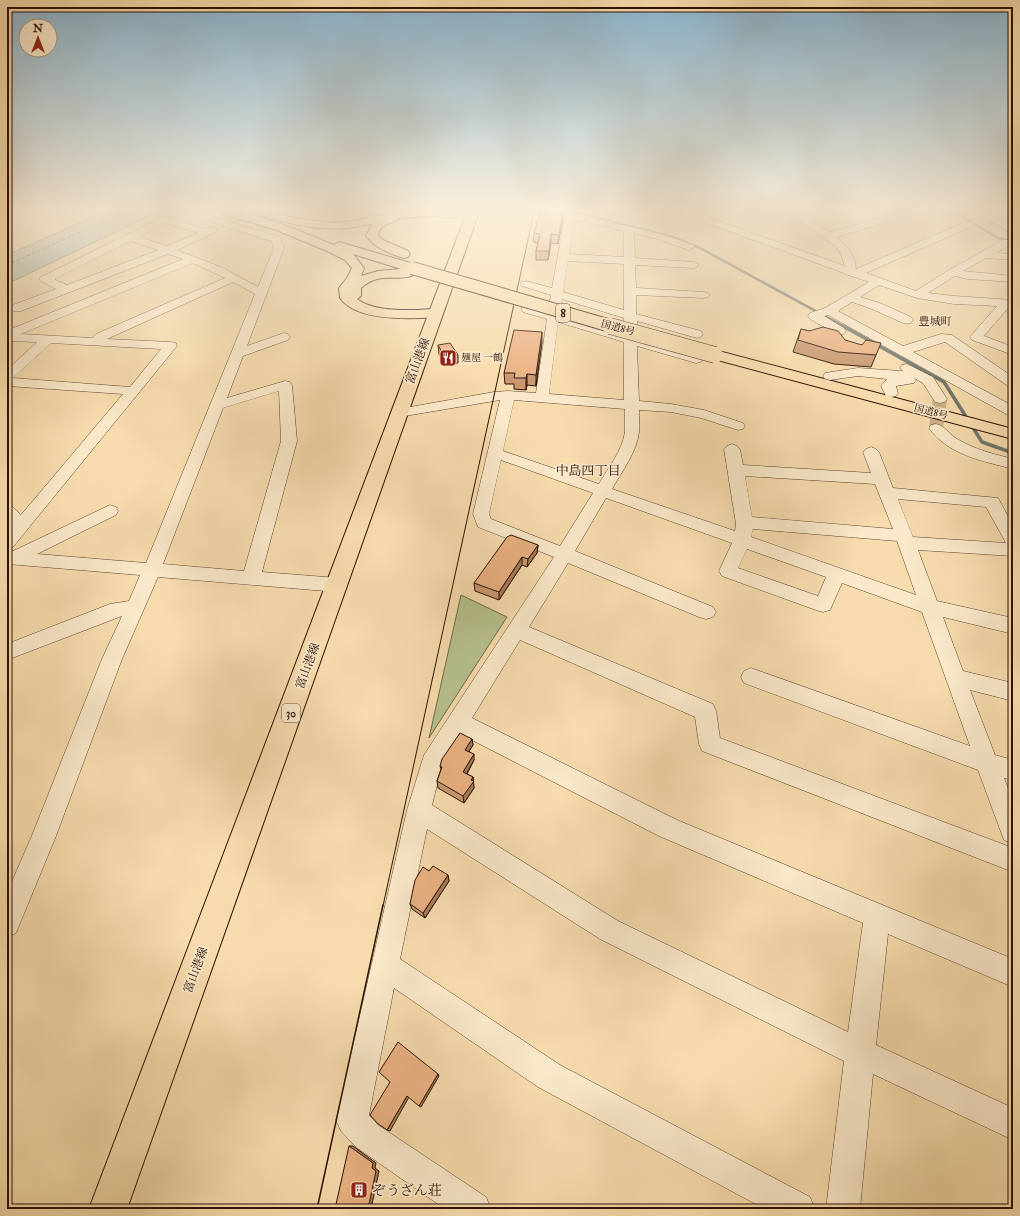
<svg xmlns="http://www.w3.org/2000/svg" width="1020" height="1216" font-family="'IM FELL Double Pica','Noto Serif JP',serif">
  <rect width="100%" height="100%" fill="#f6dbac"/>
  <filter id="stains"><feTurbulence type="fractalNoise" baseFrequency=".005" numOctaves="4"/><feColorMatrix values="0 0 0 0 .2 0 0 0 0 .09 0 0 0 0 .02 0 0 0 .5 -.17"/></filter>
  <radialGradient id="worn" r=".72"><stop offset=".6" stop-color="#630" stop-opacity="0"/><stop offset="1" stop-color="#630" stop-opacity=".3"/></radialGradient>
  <!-- green -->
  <path fill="#b6c18e" stroke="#70694a" d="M461 595 507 617 429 738Z"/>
  <!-- water -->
  <path fill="#9ebab0" stroke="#70766c" d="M104 212H158L7 284V255Z"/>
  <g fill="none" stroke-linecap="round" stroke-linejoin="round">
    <!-- stream-far1 -->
    <path stroke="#70766c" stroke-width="2.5" d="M575 212 672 237 700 248 845 327
      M955 212 998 238 1013 241"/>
    <!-- stream -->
    <path stroke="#70766c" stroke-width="3.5" d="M843 326 944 382 982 442 1013 453"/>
    <!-- ferry -->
    <path stroke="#534c42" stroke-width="1" stroke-dasharray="3 2.5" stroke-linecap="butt" d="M7 265 126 212"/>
    <!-- minor-tunnel-far1 -->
    <path stroke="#cdb38b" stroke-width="11" stroke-dasharray="11 5.5" stroke-linecap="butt" d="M257 228 286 214"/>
    <!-- minor-tunnel -->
    <path stroke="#cdb38b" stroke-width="14" stroke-dasharray="14 7" stroke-linecap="butt" d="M936 428 940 399"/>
    <!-- minor casing -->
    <g stroke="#5e4430" stroke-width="1">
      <path id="minor" d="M184 212H198L280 237 284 248 247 346 284 333 288 334 290 337 288 340 243 356 227 398 285 381 290 382 292 385 297 441 262 572 338 578 345 580 347 585 345 590 338 592 158 577 122 659 56 836 16 933 7 937V893L33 833 102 659 122 616 7 660V644L110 604 129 601 140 575 7 564V552H11L110 505 116 507 118 511 116 515 37 554 146 563 255 294 233 282 107 339 171 342 176 343 177 346 13 547 7 549V531L12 525 7 521V505L13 507 21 515 123 394 7 386V370L37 342 7 341V332L11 329 183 259 168 254 21 311H13L11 308 13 305 56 289 41 281 39 279 41 277 163 217 206 229 212 227 216 228 217 230 216 232 177 250 223 268 258 287 274 248 271 241 186 214ZM164 223 198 233 167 246 139 237ZM131 241 158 250 67 285 54 279ZM193 263 225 278 96 334 92 338 21 334ZM51 343 161 349 130 387 13 378ZM279 391 281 441 244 571 163 564 223 408Z
        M284 212H304C300 216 290 216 285 215Z
        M554 212H569L665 235 693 245 694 247 689 250 657 239 634 233 635 258 694 262 699 265 694 268 635 265 636 288 704 292 708 293 710 295 708 297 704 298 636 295V314L701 331 703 334 701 337 697 338 637 321V338L701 356 703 359 701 362 696 363 637 346 639 401 671 404 704 410 743 423 745 426 743 429 738 430 701 418 671 412 639 410C639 417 640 425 639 432 637 452 622 471 612 489L735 531 736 524 724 449 727 446 732 444 737 446 740 449 743 465 871 473 863 452 866 449 871 447 876 449 879 452 893 488 998 498 1013 525V556L918 550 937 601 1013 618V634L943 617 963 671 1013 683V701L970 690 995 755 1013 760V780L1004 778 1013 801V844L1004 840 978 770 744 683 741 677 744 671 751 668 970 746 922 612 842 583 830 610 823 612 816 610 722 576 719 571 732 543 606 498 575 551 713 607 716 612 713 617 706 619 699 617 568 563 529 627 713 704 716 711 720 738 1013 848V872L702 751 699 744 695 717 520 640 472 718 677 820 1013 959V987L888 934 876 1045 1013 1108V1140L873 1074 860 1209H826L844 1061 600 939 427 829 400 959 560 1065 810 1197 815 1209H765L538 1087 394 988 369 1115 378 1125 486 1197 491 1209H445L356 1147 341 1131 336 1120 407 810 424 755 554 557 478 527 473 514 500 400 399 417 394 416 392 413 394 410 399 409 494 392 508 391 536 393 547 319 523 312 521 309 523 306 527 305 548 311 551 295 522 286 520 284 522 282 526 281 552 288 565 216 556 214ZM574 219 624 231V257L569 254ZM568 261 624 264V310L563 292ZM562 299 624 318V334L559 315ZM558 322 624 342V400L549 394ZM514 400 625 409C625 416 625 423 625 431 623 450 608 468 599 484L503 451ZM501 460 593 493 560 546 491 519 489 514ZM745 476 875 484 893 529 752 517ZM898 499 986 507 1006 543 913 537ZM753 529 897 541 916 595 751 537ZM747 549 826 577 818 596 738 568ZM462 735 659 836 863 923 848 1032 618 921 432 805 442 765Z
        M680 212H693L845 266 840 252 835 246 791 214 789 212H800L829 232 905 212H919L917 214 836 237C848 246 855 255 856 269L965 222H973L974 224 973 226 866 273 916 291 949 270 1003 240H1011L1012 242 1011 244 996 253 1013 254V260L986 258 963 271 1013 276V282L968 279 955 276 928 293 954 296 1013 300V308L1009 307 984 336 1013 347V355L972 340 970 337 997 306 954 304 917 298 879 285 860 297 880 303 911 317 913 320 911 323H903L872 309 852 302 838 311 903 346 941 334 952 335 1013 377V387L1008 386 945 342 913 352 1013 406V416L1008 415 828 315 824 316 844 328 846 331 844 334H836L810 319 808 316 810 313 825 308 869 282 845 274 844 273 682 214Z
        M974 212H985L1013 227V234Z
        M907 364 933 377 947 399 945 402 940 403 935 402 923 383 914 378 916 380 914 383 896 386 898 393 896 396 891 397 886 396 881 386 887 379 858 376 830 380 825 379 823 376 825 373 858 368 901 371H903L900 368 902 365Z
        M936 424C946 426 950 436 959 440 976 450 994 454 1013 459V469C983 461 948 455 929 428L931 425Z"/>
    </g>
    <!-- major casing -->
    <g stroke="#2b1106" stroke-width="2">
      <path id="major" d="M467 212H479L127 1209H89Z"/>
    </g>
    <!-- highway casing -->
    <g stroke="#2b1106" stroke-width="2">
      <path id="highway" d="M221 212C260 212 298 231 334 245L339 242 417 265 418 268 417 271 413 272 412 276C392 281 379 272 361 288V296L357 299C373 311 399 310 418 310 425 310 433 308 440 310L442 313 440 316 435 317C410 319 357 322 340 298L339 288 347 278 352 268 345 260 327 251 274 229 222 214ZM353 254 401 269 378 271 361 276 364 268Z
        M254 212H271L300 219 331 223 353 221 395 212H464L476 214 478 216 476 218 472 219 430 216 399 218C392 226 381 221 378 235L383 240 408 251 410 254 408 257 404 258C390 254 374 247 366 236L373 223C330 235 298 226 256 214Z
        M715 350 1013 429V439L710 358 707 355 710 352Z"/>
    </g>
    <!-- minor -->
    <use href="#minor" fill="#f9e8c9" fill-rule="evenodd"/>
    <!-- major -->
    <use href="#major" fill="#f6dbac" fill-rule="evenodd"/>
    <!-- highway -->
    <use href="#highway" fill="#f6dbac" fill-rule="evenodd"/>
    <!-- tram-far1 -->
    <path stroke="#2b1106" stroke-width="1" d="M383 906 534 212"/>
    <!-- tram -->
    <path stroke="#2b1106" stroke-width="1.5" d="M317 1209 383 905"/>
    <!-- highway-bridge-far1 casing -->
    <g stroke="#2b1106" stroke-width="14" stroke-linecap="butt">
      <path id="highway-bridge-far1" d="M412 268 614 327"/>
    </g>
    <!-- highway-bridge casing -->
    <g stroke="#2b1106" stroke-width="17" stroke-linecap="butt">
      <path id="highway-bridge" d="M610 326 715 355"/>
    </g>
    <!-- highway-bridge-far1 -->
    <use href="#highway-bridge-far1" stroke="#f6dbac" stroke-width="12"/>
    <!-- highway-bridge -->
    <use href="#highway-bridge" stroke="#f6dbac" stroke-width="16"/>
  </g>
  <!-- wall -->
  <path fill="#c99870" stroke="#2b1106" d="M563 217 558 244 551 243 548 260H536V251L538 243 533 242 534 233Z
    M801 329 845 340 876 355 871 367 834 364 793 352Z
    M542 342 536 386 527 385 526 390 514 389V384H505L504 373Z
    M438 345 458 355V363L445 364 439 354Z
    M538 545 537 553 527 567 522 565 499 600 475 591 474 583Z
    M472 739 473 745 469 751 474 760 467 774 473 777 474 788 464 803 438 788 437 781 441 769 440 766Z
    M429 871 448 875 449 881 425 918 412 909 410 904Z"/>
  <!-- shaded-wall -->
  <path fill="#a47c5b" stroke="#2b1106" d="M563 212V217L558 244 559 235Z
    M551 234V243L548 260 549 251Z
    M542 332V342L536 386V375Z
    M527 374V385L526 390V378Z
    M538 545 537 553 527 567 528 559Z
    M522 557V565L499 600V592Z
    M472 739 473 745 466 756 465 750Z
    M474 754V760L464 778 463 772Z
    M473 777 474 788 464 803 463 796Z
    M448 875 449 881 425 918 423 913Z
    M438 1074 439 1076 421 1107 419 1106Z
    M407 1096 409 1097 390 1131 387 1130Z
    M349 1146H353L376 1163 375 1168 379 1171 371 1209H368L372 1168Z"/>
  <!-- building -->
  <path fill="#eab182" stroke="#2b1106" d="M540 212H563L559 235 551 234 549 251H536L540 234 534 233Z
    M823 327 838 331 845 340 862 345 866 340 881 343 876 355 838 352 798 340 801 329 809 331Z
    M514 330 542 332 536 375 527 374 526 378H514L515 373H504Z
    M450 343 458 355 444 356 438 345Z
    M511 535 538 545 528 559 522 557 499 592 474 583 507 537Z
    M460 733 472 739 465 750 474 754 463 772 473 777 471 780 474 781 463 796 437 781 442 767 440 766 442 759Z
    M433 866 448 875 423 913 410 904 415 880 423 867 429 871Z
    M398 1042 438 1074 419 1106 407 1096 387 1130 377 1123 370 1115 390 1082 379 1072Z
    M349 1146 373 1163 372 1168 376 1171 368 1209H335Z"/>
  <!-- sky -->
  <linearGradient id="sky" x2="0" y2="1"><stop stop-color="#8ab6d2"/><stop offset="0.55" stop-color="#fbefda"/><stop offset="1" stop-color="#fbefda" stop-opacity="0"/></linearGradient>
  <rect width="1020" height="382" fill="url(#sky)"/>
  <!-- icons -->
  <defs>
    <g id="restaurant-square" transform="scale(0.9)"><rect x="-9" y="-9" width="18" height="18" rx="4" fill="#8f2418" stroke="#f9e8c9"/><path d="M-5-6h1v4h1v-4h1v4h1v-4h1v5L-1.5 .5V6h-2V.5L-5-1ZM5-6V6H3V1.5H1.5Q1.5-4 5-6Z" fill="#fff"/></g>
    <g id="building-square" transform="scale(0.9)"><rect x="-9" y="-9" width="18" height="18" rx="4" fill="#8f2418" stroke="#f9e8c9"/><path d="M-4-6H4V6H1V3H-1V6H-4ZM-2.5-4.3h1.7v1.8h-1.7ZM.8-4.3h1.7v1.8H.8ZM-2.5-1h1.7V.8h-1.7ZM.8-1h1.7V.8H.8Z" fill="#fff"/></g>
  </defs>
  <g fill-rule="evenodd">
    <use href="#restaurant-square" x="448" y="358"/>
    <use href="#building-square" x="359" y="1190"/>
  </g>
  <g text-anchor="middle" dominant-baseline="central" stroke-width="3.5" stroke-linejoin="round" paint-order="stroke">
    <!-- far-street labels -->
    <g font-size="10" fill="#2b1106" stroke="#f9e8c9">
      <text transform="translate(618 328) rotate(15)">国道8号</text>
      <text transform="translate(931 412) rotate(15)">国道8号</text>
    </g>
    <!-- far-poi labels -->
    <g font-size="10" fill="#2b1106" stroke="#f9e8c9" text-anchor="start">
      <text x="461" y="358">麺屋 一鶴</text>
    </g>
    <!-- shield labels -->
    <g fill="#f9e8c9" stroke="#695240" stroke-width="1">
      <rect x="556" y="304" width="14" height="18" rx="3"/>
      <rect x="282" y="704" width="18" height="18" rx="3"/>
    </g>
    <g font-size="11" font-weight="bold" fill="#2b1106">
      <text x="563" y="313">8</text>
      <text x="291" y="713">30</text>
    </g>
    <!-- far-neighbourhood labels -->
    <g font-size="11" fill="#2b1106" stroke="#f9e8c9">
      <text x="935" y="321">豊城町</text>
    </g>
    <!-- street labels -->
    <g font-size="12" fill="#2b1106" stroke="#f9e8c9">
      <text transform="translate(418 361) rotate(-70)">富山港線</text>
      <text transform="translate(308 666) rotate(-70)">富山港線</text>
      <text transform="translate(196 970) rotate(-70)">富山港線</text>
    </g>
    <!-- neighbourhood labels -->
    <g font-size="13" fill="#2b1106" stroke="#f9e8c9">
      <text x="588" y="471">中島四丁目</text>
    </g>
    <!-- near-poi labels -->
    <g font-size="14" fill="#2b1106" stroke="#f9e8c9" text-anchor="start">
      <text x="372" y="1190">ぞうざん荘</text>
    </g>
  </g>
  <!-- margin -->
  <rect width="1020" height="1216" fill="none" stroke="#f6dbac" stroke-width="24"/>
  <rect x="8" y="8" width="1004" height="1200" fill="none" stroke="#2b1106" stroke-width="2"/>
  <rect x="12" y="12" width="996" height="1192" fill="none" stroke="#2b1106"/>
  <!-- north arrow -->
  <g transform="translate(38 38)"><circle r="19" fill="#f9e8c9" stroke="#a7927b"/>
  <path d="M0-3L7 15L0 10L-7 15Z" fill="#8f2418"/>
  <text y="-6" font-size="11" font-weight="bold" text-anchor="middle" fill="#2b1106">N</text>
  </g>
  <rect width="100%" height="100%" filter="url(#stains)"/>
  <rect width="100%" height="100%" fill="url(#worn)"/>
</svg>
